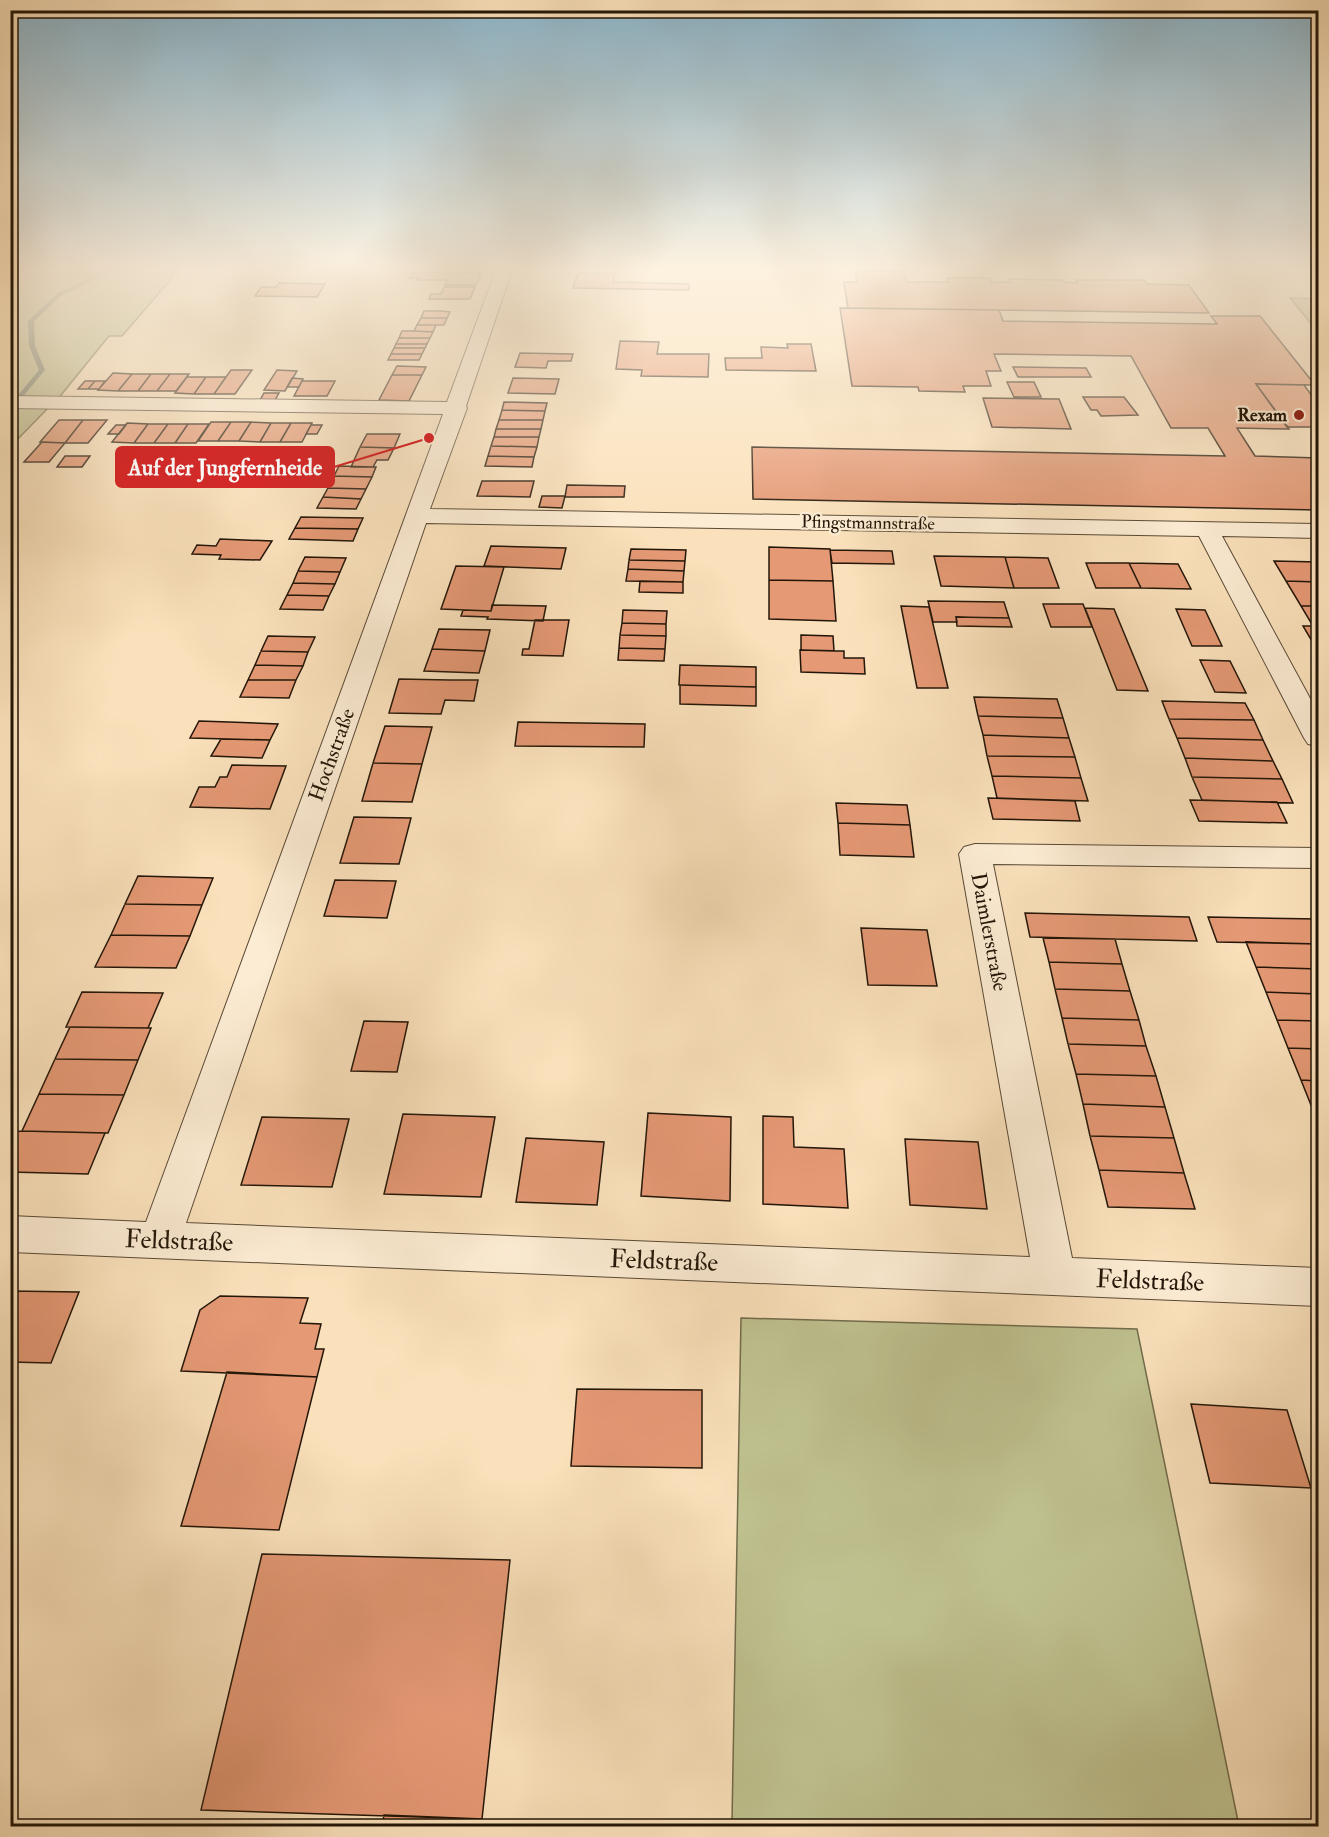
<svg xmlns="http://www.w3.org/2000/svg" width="1329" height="1837" font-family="'IM FELL Double Pica',serif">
  <rect width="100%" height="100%" fill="#fae1bb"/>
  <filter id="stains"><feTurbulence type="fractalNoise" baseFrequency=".00333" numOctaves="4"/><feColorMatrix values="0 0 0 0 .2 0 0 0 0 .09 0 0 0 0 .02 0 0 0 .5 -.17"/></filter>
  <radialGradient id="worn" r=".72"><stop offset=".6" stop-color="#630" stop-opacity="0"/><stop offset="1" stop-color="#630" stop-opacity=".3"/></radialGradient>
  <!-- green -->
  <path fill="#bfc290" stroke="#716c4c" stroke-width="1.5" d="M11 270H179L122 336H109L57 400 11 399Z
    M1290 298 1318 299V332Z
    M11 405 50 406 11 446Z
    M741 1318 1137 1329 1239 1826H828L732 1821Z"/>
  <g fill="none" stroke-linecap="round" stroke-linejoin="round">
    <!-- stream -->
    <path fill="#6d7b6a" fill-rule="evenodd" d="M106 270H114L62 295 34 321 35 346 45 370 10 412V405L39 370 29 346 28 321 58 293Z"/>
  </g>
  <!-- building -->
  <path fill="#e59975" stroke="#231608" stroke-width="1.5" d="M855 271H904L907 282H948L947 278H990L991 282H1011L1009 279 1062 280 1064 282 1078 283 1076 280H1144L1147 284 1189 285 1209 313 848 308 844 282H857Z
    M412 272 450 273H481L476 285H445L447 280H417L418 278H409Z
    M578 273H615L613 282 689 284V290L573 288Z
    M279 283 325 284 317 297 255 296 261 287H276Z
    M444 287H475L470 299H429L431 294H441Z
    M840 308 999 310 1003 321 1217 324 1211 316H1260L1315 385 1256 384 1289 429 1237 428 1255 456 1318 458V510L753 499 752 447 1225 456 1208 428H1171L1131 356 994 354 1001 371H986L991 386H963L965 392 919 391 918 387 852 386Z
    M424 311H441L450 312 447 318H421Z
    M421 318H447L444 325H417Z
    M417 325H436L433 332 414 331Z
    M402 331H414L433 332 430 338H399Z
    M399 338H430L427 344H396Z
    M620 341 659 342 657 354H709L708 377 641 376 642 370 616 369Z
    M396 344H427L425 348H394Z
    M787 344H811L816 371 726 370 725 358H762L761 347 788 348Z
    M394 348H425L422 354H391Z
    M520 353 573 354 571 361H548L546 368 515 367Z
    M391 354H422L419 360H388Z
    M397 366 426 367 422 375H392Z
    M1013 367 1086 368 1091 377H1018Z
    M231 370H252L235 394H214Z
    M277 370 297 371 285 391 264 390Z
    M113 373 132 374 118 391 98 390Z
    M132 374H151L138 391H118Z
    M151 374H170L157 391H138Z
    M170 374H189L176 391H157Z
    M392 375H422L409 401 379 400Z
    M187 377H206L194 394 175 393Z
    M206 377H226L214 394H194Z
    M292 378 303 379 299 387H287Z
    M513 378 559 379 555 394 508 393Z
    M85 381H95L88 389H78Z
    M95 381H105L99 389H88Z
    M302 381H335L327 396H294Z
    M1007 382H1034L1041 397H1014Z
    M1256 384 1304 385 1318 404V427H1287Z
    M264 393H279L275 400H260Z
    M1083 397H1124L1138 415 1101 416 1097 410H1091Z
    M983 398 1059 399 1071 429 992 427Z
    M504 402 547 403 545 411 502 410Z
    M502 410 545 411 543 420H499Z
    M59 420H83L65 443 40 442Z
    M83 420H107L88 443H65Z
    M499 420H543L541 429H496Z
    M211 422H231L218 441H198Z
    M231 422H251L239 441H218Z
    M251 422 271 423 260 442 239 441Z
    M127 423 148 424 134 443 112 442Z
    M271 423H291L280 442H260Z
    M291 423H312L302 442H280Z
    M148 424H168L154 443H134Z
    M168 424H188L175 443H154Z
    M188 424H209L196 443H175Z
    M116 425H126L119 434H108Z
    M311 425H322L317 434H306Z
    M496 429H541L539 437H494Z
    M367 434H400L394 448 360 447Z
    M494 437H539L537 447 491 446Z
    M42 442 65 443 49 462H24Z
    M491 446 537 447 534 457 488 456Z
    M360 447 394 448 388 460H377L373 467H351Z
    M65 456H90L82 467H57Z
    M488 456 534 457 532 467 485 466Z
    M339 466 373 467H376L372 477 334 476Z
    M334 476 372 477 366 489 328 488Z
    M482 481H534L530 497 477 496Z
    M567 485 625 486 624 497H565Z
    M328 488 366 489 361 499 323 497Z
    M542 496H565L562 508 539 507Z
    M323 497 361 499 356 509 317 508Z
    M301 517 363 518 358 529 295 528Z
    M295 528 358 529 353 541 289 539Z
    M220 539 272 541 260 560 219 559 221 555 192 554 197 545 216 546Z
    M491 546 566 548 561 569 484 566Z
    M769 547 830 549 833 581 769 580Z
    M631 549 686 550 685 561 629 560Z
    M830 550 892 551 894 564 832 563Z
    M934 556 1005 557 1014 588 941 586Z
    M305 557 346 558 340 572 298 571Z
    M1005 557 1048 558 1059 588H1014Z
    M629 560 685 561 684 571 628 569Z
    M1274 561 1318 562V582L1286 581Z
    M1086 563H1129L1141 588H1096Z
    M1129 563 1178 564 1191 589 1141 588Z
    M456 566 504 567 491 611 441 609Z
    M628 569 684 571 683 582 626 581Z
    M298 571 340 572 335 584 293 583Z
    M769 580 833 581 836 621 769 619Z
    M640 581 683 582V593L639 592Z
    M1286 581 1318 582V606H1301Z
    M293 583 335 584 329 596 287 595Z
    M287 595 329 596 323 610 280 609Z
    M928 601 1004 602 1009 618 956 617 957 622H933Z
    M1043 604H1083L1092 627H1051Z
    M492 605 546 606 543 621 487 619 488 617 461 616 463 610 491 611Z
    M901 606 929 607 948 688H917Z
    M1301 606H1318V626H1313Z
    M1085 608 1114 609 1148 691 1117 690Z
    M1176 609 1205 610 1222 646H1192Z
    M623 610 667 611 666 624 622 623Z
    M956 617 1009 618 1012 627 957 626Z
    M535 620H569L563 656 522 655 523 649H529Z
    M622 623 666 624V636L620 635Z
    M1303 626H1318V648H1316Z
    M439 629 490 630 485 651 432 649Z
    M620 635 666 636 665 649 619 648Z
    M801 635 833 636 834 651 801 650Z
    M268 636 315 637 308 652 261 651Z
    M619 648 665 649 664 661 618 660Z
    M432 649 485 651 479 673 424 671Z
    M800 650 844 651V658H864L865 674 801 672Z
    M261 651 308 652 303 666 255 665Z
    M1200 660 1230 661 1246 693 1215 692Z
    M255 665 303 666 296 680H248Z
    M680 665 756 667V687L679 685Z
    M399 679 450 680H478L474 701 445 700 441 714 389 713Z
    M248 680H296L289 698 240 697Z
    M680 685 756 687V706L680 704Z
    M974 697 1057 699 1063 718 978 716Z
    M1162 701 1245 703 1254 720 1169 719Z
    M978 716 1063 718 1069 738 983 735Z
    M1169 719 1254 720 1263 740 1177 738Z
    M199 721 229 722 278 724 270 740 190 738Z
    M518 722 645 724 644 747 515 746Z
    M385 726 432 727 422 764 373 763Z
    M983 735 1069 738 1075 757 987 756Z
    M1177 738 1263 740 1273 761 1185 758Z
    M221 739 270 740 262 758 211 756Z
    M987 756 1075 757 1081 778 992 776Z
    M1185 758 1273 761 1282 779 1192 777Z
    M373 763 422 764 412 802 362 801Z
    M232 765 286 766 270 809 190 807 199 787H215L220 777H227Z
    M992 776 1081 778 1088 801 997 798Z
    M1192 777 1282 779 1293 803 1202 800Z
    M988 798 1075 801 1080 821 993 819Z
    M1190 800 1277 802 1287 823 1199 821Z
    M836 803 907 805 910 825 838 823Z
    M354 817 411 818 399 864 340 863Z
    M838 823 910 825 914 857 840 855Z
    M138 876 213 878 202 905 125 904Z
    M335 880 396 881 387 918 324 916Z
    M125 904 202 905 190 936 111 935Z
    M1025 913 1189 917 1197 941 1030 937Z
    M1208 917 1318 919V944L1217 942Z
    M861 928 927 930 937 986 868 985Z
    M111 935 190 936 176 968 95 967Z
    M1043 938 1115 939 1122 964 1049 962Z
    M1246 942 1318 944V969L1256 967Z
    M1049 962 1122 964 1130 991 1055 989Z
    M1256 967 1318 969V994L1266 992Z
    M1055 989 1130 991 1139 1020 1062 1018Z
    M82 992 163 993 148 1028 66 1027Z
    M1266 992 1318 994V1021L1277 1020Z
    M1062 1018 1139 1020 1146 1046 1068 1044Z
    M1277 1020 1318 1021V1049L1288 1048Z
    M364 1021 408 1022 397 1072 351 1071Z
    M70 1027 148 1028H151L138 1060 55 1059Z
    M1068 1044 1146 1046 1156 1076 1076 1074Z
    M1288 1048 1318 1049V1081L1301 1080Z
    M55 1059 138 1060 124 1095 39 1094Z
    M1076 1074 1156 1076 1165 1107 1083 1104Z
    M1301 1080 1318 1081V1111L1313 1110Z
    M39 1094 124 1095 108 1133 22 1131Z
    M1083 1104 1165 1107 1174 1138 1090 1136Z
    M648 1113 731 1117 730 1201 641 1196Z
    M403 1114 495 1117 481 1197 384 1194Z
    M763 1116 793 1117 794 1147 844 1149 848 1208 763 1204Z
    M262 1117 349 1119 332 1187 241 1185Z
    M14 1132 22 1131 105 1133 88 1174 10 1172V1140Z
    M1090 1136 1174 1138 1184 1173 1099 1170Z
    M526 1138 604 1142 597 1205 516 1202Z
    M905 1139 978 1142 987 1209 910 1205Z
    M1099 1170 1184 1173 1195 1209 1108 1207Z
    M10 1291 79 1292 51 1363 10 1362Z
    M220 1296 308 1298 300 1323 321 1324 315 1349H324L317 1377 181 1371 200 1310Z
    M227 1372 317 1377 279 1530 181 1526Z
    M577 1389 702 1390V1468L571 1466Z
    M1191 1404 1287 1410 1311 1488 1210 1483Z
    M262 1554 510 1560 482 1819 201 1810Z
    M384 1815 482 1819 481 1826H382Z"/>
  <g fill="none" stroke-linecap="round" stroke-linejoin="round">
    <!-- street casing -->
    <g stroke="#594935" stroke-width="2">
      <path id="street" d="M496 270H512L466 406 467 408 430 509 1318 524V538L1222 536 1318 713V746L1308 744 1304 738 1199 536 426 523 186 1223 1030 1257 959 854 964 847 975 844 1318 848V868L993 864 1072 1258 1318 1268V1306L10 1252V1216L146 1222 443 414 10 408V396L447 402Z"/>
    </g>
    <!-- street -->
    <use href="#street" fill="#fcecd3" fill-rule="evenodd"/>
  </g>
  <!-- sky -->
  <linearGradient id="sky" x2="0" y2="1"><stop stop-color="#8bb8d0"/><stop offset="0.51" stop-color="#fdf2e0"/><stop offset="1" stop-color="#fdf2e0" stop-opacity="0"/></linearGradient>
  <rect width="1329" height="527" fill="url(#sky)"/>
  <!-- markers -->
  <circle fill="#8f2418" stroke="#fcecd3" stroke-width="2" cx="1299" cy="415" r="6"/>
  <g text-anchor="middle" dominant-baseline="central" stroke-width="4.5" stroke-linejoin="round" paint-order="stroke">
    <!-- far-poi labels -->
    <g font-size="18" font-weight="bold" fill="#231608" stroke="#fcecd3" text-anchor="end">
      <text x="1287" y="415">Rexam</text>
    </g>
    <!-- far-street labels -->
    <g font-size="18" fill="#231608" stroke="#fcecd3">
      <text transform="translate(868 523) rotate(1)">Pfingstmannstraße</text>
    </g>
    <!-- street labels -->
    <g font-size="21" fill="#231608" stroke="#fcecd3">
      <text transform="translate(332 755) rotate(-70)">Hochstraße</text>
      <text transform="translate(989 932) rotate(79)">Daimlerstraße</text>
    </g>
    <!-- near-street labels -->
    <g font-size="26" fill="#231608" stroke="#fcecd3">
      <text transform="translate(179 1241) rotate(2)">Feldstraße</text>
      <text transform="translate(664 1261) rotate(2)">Feldstraße</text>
      <text transform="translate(1150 1281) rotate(2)">Feldstraße</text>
    </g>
  </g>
  <!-- callouts -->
  <path fill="none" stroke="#d62828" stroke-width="2" d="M429 438L334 467"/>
  <circle fill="#d62828" stroke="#fcecd3" stroke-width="2" cx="429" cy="438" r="6"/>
  <rect fill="#d62828" stroke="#d62828" stroke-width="2" x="116" y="447" width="218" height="40" rx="6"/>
  <g font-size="22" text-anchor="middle" font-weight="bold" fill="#fff">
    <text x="225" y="475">Auf der Jungfernheide</text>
  </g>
  <!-- margin -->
  <rect width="1329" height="1837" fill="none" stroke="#fae1bb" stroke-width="36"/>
  <rect x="12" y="12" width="1305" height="1813" fill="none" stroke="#231608" stroke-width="3"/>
  <rect x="18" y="18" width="1293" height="1801" fill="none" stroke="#231608" stroke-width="1.5"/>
  <rect width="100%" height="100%" filter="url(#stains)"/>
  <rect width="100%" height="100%" fill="url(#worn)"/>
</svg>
